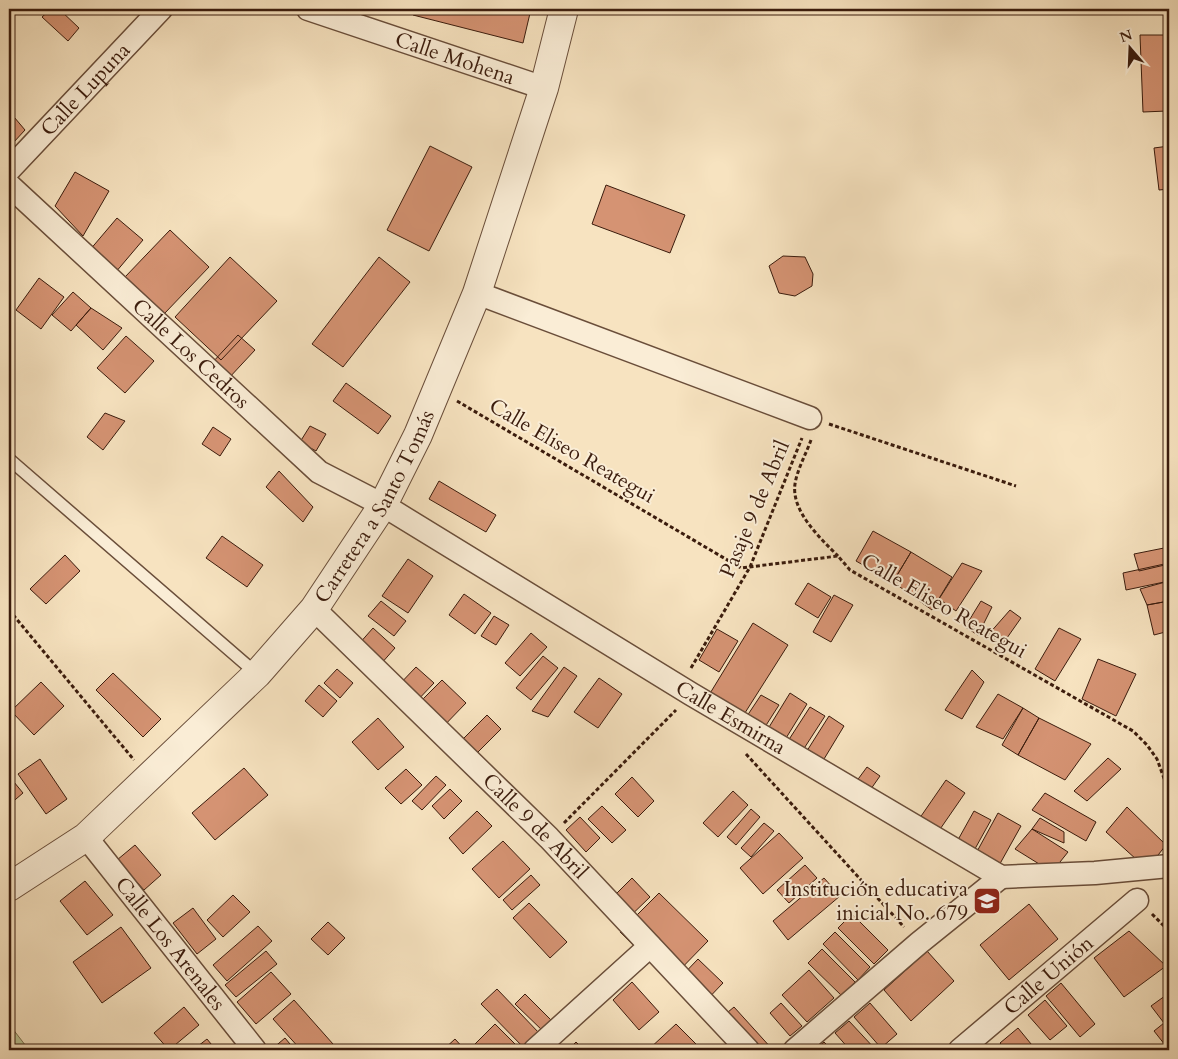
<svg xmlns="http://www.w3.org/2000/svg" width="1178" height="1059" font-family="Cardo,serif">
  <rect width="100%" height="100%" fill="#f7e3c0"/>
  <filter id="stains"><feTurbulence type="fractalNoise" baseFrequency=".004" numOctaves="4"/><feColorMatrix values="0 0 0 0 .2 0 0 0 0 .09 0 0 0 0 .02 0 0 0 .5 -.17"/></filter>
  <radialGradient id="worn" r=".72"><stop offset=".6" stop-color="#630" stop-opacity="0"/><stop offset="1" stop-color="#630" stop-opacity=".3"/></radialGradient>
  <!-- green -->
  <path fill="#bcc493" stroke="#7c7050" d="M9 1024 29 1050H9Z"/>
  <!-- building -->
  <path fill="#d59373" stroke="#3b1c0d" d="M51 9H59L79 28 68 41 42 17Z
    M415 9H531L523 43 413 15Z
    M1140 35H1169V133H1168L1167 111 1143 112Z
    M9 111 25 130 13 143 9 139Z
    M430 146 472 167 429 251 387 230Z
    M1169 146V189L1159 190 1154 148Z
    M75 172 109 191 83 236 55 206Z
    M606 185 685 215 670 253 592 224Z
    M117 218 143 240 115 273 89 251Z
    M170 230 209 267 164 314 125 277Z
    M783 256 805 257 813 274 812 286 795 296 779 293 769 266Z
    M230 257 277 301 221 360 175 317Z
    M379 257 410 282 343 367 312 344Z
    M39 278 64 297 41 329 16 310Z
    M73 292 91 308 71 331 52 315Z
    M91 308 122 328 103 350 76 325Z
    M238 335 255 350 228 379 211 364Z
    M126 336 154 361 125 393 97 368Z
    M346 383 391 416 378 434 333 401Z
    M105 413 125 421 103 450 87 437Z
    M310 426 326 434 316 451 300 442Z
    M213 427 231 439 220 456 202 444Z
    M279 471 313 507 303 522 266 487Z
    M439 481 496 515 486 532 429 499Z
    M873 531 911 552 893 582 856 561Z
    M222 536 263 565 247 587 206 558Z
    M1169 547V564L1139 571 1134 554Z
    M911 552 952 577 932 610 893 582Z
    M65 555 80 571 46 604 30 589Z
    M408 559 433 576 408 613 382 596Z
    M962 563 982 571 956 611 939 599Z
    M1169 563V581L1126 590 1123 573Z
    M1169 581V601L1147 605 1140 589Z
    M808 583 831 597 818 618 795 604Z
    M464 594 491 613 475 634 449 615Z
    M834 595 853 605 831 642 813 632Z
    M381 601 406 621 394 636 368 616Z
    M981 601 992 607 978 635 965 627Z
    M1169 601V631L1154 635 1147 605Z
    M1010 610 1021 618 1002 645 988 635Z
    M494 616 509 625 496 645 481 636Z
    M753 623 788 645 743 716 709 695Z
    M373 628 395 648 380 665 358 645Z
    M1059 628 1081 639 1055 681 1035 669Z
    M717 629 738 641 719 672 699 660Z
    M531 633 547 647 520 676 505 663Z
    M543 656 558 668 531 700 516 688Z
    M1098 659 1136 674 1116 716 1082 699Z
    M416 667 434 683 413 705 395 689Z
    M564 667 577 676 548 717 532 711Z
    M337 669 353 683 340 698 324 683Z
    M972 670 984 682 962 719 945 710Z
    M113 673 161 719 143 737 96 690Z
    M599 678 622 694 598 728 574 712Z
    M442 680 466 703 438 732 414 708Z
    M41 682 64 706 34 735 11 711Z
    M319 685 337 701 323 717 305 701Z
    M790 693 807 704 783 743 766 732Z
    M998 694 1023 708 1003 739 976 727Z
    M761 695 779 705 763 730 745 719Z
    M810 707 825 716 803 750 788 741Z
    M1023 708 1039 718 1018 755 1002 745Z
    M487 715 501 729 468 762 454 748Z
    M829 716 844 726 821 764 805 754Z
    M378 718 404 747 378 770 352 742Z
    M1039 718 1091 744 1065 780 1018 755Z
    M1108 758 1121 769 1087 801 1074 791Z
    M40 759 67 799 46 814 18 774Z
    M867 767 880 776 866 796 853 786Z
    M244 768 268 795 215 840 192 813Z
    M406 769 422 785 401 804 385 788Z
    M9 776 23 793 9 805Z
    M436 776 446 785 422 810 412 801Z
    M632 777 654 801 638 817 615 794Z
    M946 780 965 793 936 835 917 822Z
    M450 789 462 801 444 819 432 806Z
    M733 791 748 805 718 837 703 823Z
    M1045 793 1096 822 1086 841 1032 810Z
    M602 806 626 830 612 843 588 819Z
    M1127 807 1166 845 1147 869 1106 832Z
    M751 809 760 817 736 845 727 837Z
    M477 811 492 826 463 854 449 838Z
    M974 811 991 820 971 856 954 847Z
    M998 813 1021 826 997 869 974 857Z
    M580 817 600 838 586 852 566 830Z
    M1040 818 1064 832V843L1032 829Z
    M764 823 774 831 751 857 741 848Z
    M1032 829 1068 852 1052 872 1015 849Z
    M779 833 803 858 763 894 740 868Z
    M503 841 530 869 499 898 472 869Z
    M135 845 161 875 144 890 117 860Z
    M805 865 817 878 789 903 777 890Z
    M531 875 540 885 512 910 503 900Z
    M632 878 650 897 621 925 603 907Z
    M824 878 840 896 788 940 773 921Z
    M85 881 113 915 87 935 60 901Z
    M659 893 708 941 669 981 620 932Z
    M233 895 250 912 223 937 207 920Z
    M529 903 567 942 550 958 513 918Z
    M1029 904 1058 939 1009 980 980 945Z
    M193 908 216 939 197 954 173 923Z
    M852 914 888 950 874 964 838 928Z
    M328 922 345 938 328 955 311 939Z
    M258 926 272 941 227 981 213 965Z
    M121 927 151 968 102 1003 73 962Z
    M1129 931 1166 966 1124 997 1094 958Z
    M835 932 870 967 858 980 823 944Z
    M822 949 855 982 842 996 808 963Z
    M266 951 277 964 236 997 225 985Z
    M927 951 954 981 911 1021 884 990Z
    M698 959 723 983 701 1006 676 982Z
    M809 970 834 998 807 1022 782 995Z
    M271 972 291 994 256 1024 237 1002Z
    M632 982 659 1012 639 1030 613 1000Z
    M1061 983 1095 1024 1080 1037 1046 996Z
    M497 989 540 1034 525 1049 481 1004Z
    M1169 993V1019L1164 1023 1151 1006Z
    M525 994 554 1023 545 1033 515 1004Z
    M294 1000 333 1044 326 1050H301L273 1019Z
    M1045 1000 1067 1026 1050 1040 1028 1015Z
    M781 1003 802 1026 790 1036 770 1013Z
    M870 1003 897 1034 881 1048 854 1017Z
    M184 1007 199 1025 169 1050 154 1033Z
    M734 1007 773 1050H739L715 1023Z
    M1169 1019V1050L1154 1031Z
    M849 1021 876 1050H850L835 1033Z
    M495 1024 521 1050H473L471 1048Z
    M676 1024 702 1050H648Z
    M1018 1028 1036 1050H1006L1000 1043Z
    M285 1038 295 1050H273L272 1049Z
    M207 1039 216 1050H193Z
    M455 1039 465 1050H443Z
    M576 1042 584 1050H568Z
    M824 1042 832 1050H815Z"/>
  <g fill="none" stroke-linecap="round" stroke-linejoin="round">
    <!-- service casing -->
    <g stroke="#6a4e3a" stroke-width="14">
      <path id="service" d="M9 459 257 674"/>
    </g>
    <!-- minor casing -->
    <g stroke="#6a4e3a" stroke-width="25">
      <g id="minor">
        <path id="s1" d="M308 9 544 88"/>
        <path id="s2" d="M9 170 161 9"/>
        <path id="s3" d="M9 185 319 472 383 505 691 694 1001 877 1095 873 1169 866"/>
        <path d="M477 293 810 418"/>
        <path id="s4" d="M314 609 549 838 748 1050"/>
        <path id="s5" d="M86 837 255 1050"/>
        <path d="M535 1050 650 946"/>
        <path d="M795 1050 919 943 1001 877"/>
        <path id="s6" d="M960 1050 1137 900"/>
      </g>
    </g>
    <!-- tertiary casing -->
    <g stroke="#6a4e3a" stroke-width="30">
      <g id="tertiary">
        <path id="s7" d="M9 887 86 837 257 674 314 609 383 505 418 435 477 293 544 88 564 9"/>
      </g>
    </g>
    <!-- path -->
    <path stroke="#3b1c0d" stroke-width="3" stroke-dasharray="4 2.5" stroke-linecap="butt" d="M457 401 741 568 838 556 850 570 1133 731 1147 745 1157 759 1169 792
      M829 424 1016 486
      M811 440C806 454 797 470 795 484 791 511 820 538 838 556
      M9 610 134 760
      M691 668 750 567 802 438
      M746 754 904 927
      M564 823 676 710
      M1152 914 1169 931"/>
    <!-- service -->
    <use href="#service" stroke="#faedd6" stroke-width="11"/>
    <!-- minor -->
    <use href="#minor" stroke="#faedd6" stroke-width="22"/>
    <!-- tertiary -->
    <use href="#tertiary" stroke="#faedd6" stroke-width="28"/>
  </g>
  <!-- icons -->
  <defs>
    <g id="school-square" transform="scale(1.4375)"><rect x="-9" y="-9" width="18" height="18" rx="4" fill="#8f2418" stroke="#faedd6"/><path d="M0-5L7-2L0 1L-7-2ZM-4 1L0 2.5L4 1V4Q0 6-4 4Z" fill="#fff"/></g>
  </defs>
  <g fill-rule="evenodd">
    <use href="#school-square" x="987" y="901"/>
  </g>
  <g text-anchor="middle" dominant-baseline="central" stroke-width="4" stroke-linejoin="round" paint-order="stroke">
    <!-- street labels -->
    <g font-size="21" fill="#3b1c0d" stroke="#faedd6">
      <text stroke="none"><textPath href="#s1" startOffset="155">Calle Mohena</textPath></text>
      <text stroke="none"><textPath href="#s2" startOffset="111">Calle Lupuna</textPath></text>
      <text stroke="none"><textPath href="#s3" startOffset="248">Calle Los Cedros</textPath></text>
      <text transform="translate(572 451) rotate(30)">Calle Eliseo Reategui</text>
      <text stroke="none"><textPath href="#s7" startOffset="534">Carretera a Santo Tomás</textPath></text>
      <text transform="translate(755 509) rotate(-67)">Pasaje 9 de Abril</text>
      <text transform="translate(944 606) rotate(30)">Calle Eliseo Reategui</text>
      <text stroke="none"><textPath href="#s3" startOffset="902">Calle Esmirna</textPath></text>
      <text stroke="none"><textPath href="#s4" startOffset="310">Calle 9 de Abril</textPath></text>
      <text stroke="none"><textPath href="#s5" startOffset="136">Calle Los Arenales</textPath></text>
      <text stroke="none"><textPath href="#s6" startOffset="116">Calle Unión</textPath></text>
    </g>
    <!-- poi labels -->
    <g font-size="21" fill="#3b1c0d" stroke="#faedd6" text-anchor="end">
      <text x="968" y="889">Institución educativa<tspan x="968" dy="24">inicial No. 679</tspan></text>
    </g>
  </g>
  <!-- margin -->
  <rect width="1178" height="1059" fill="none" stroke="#f7e3c0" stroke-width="30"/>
  <rect x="10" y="10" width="1158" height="1039" fill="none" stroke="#3b1c0d" stroke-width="2.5"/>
  <rect x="15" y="15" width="1148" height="1029" fill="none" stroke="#3b1c0d"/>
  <!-- north arrow -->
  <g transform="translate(1130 48) rotate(341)" stroke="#faedd6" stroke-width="4" paint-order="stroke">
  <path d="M0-4L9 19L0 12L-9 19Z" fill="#3b1c0d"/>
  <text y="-8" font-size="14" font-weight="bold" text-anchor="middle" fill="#3b1c0d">N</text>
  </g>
  <rect width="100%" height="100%" filter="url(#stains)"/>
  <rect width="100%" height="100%" fill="url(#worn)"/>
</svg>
